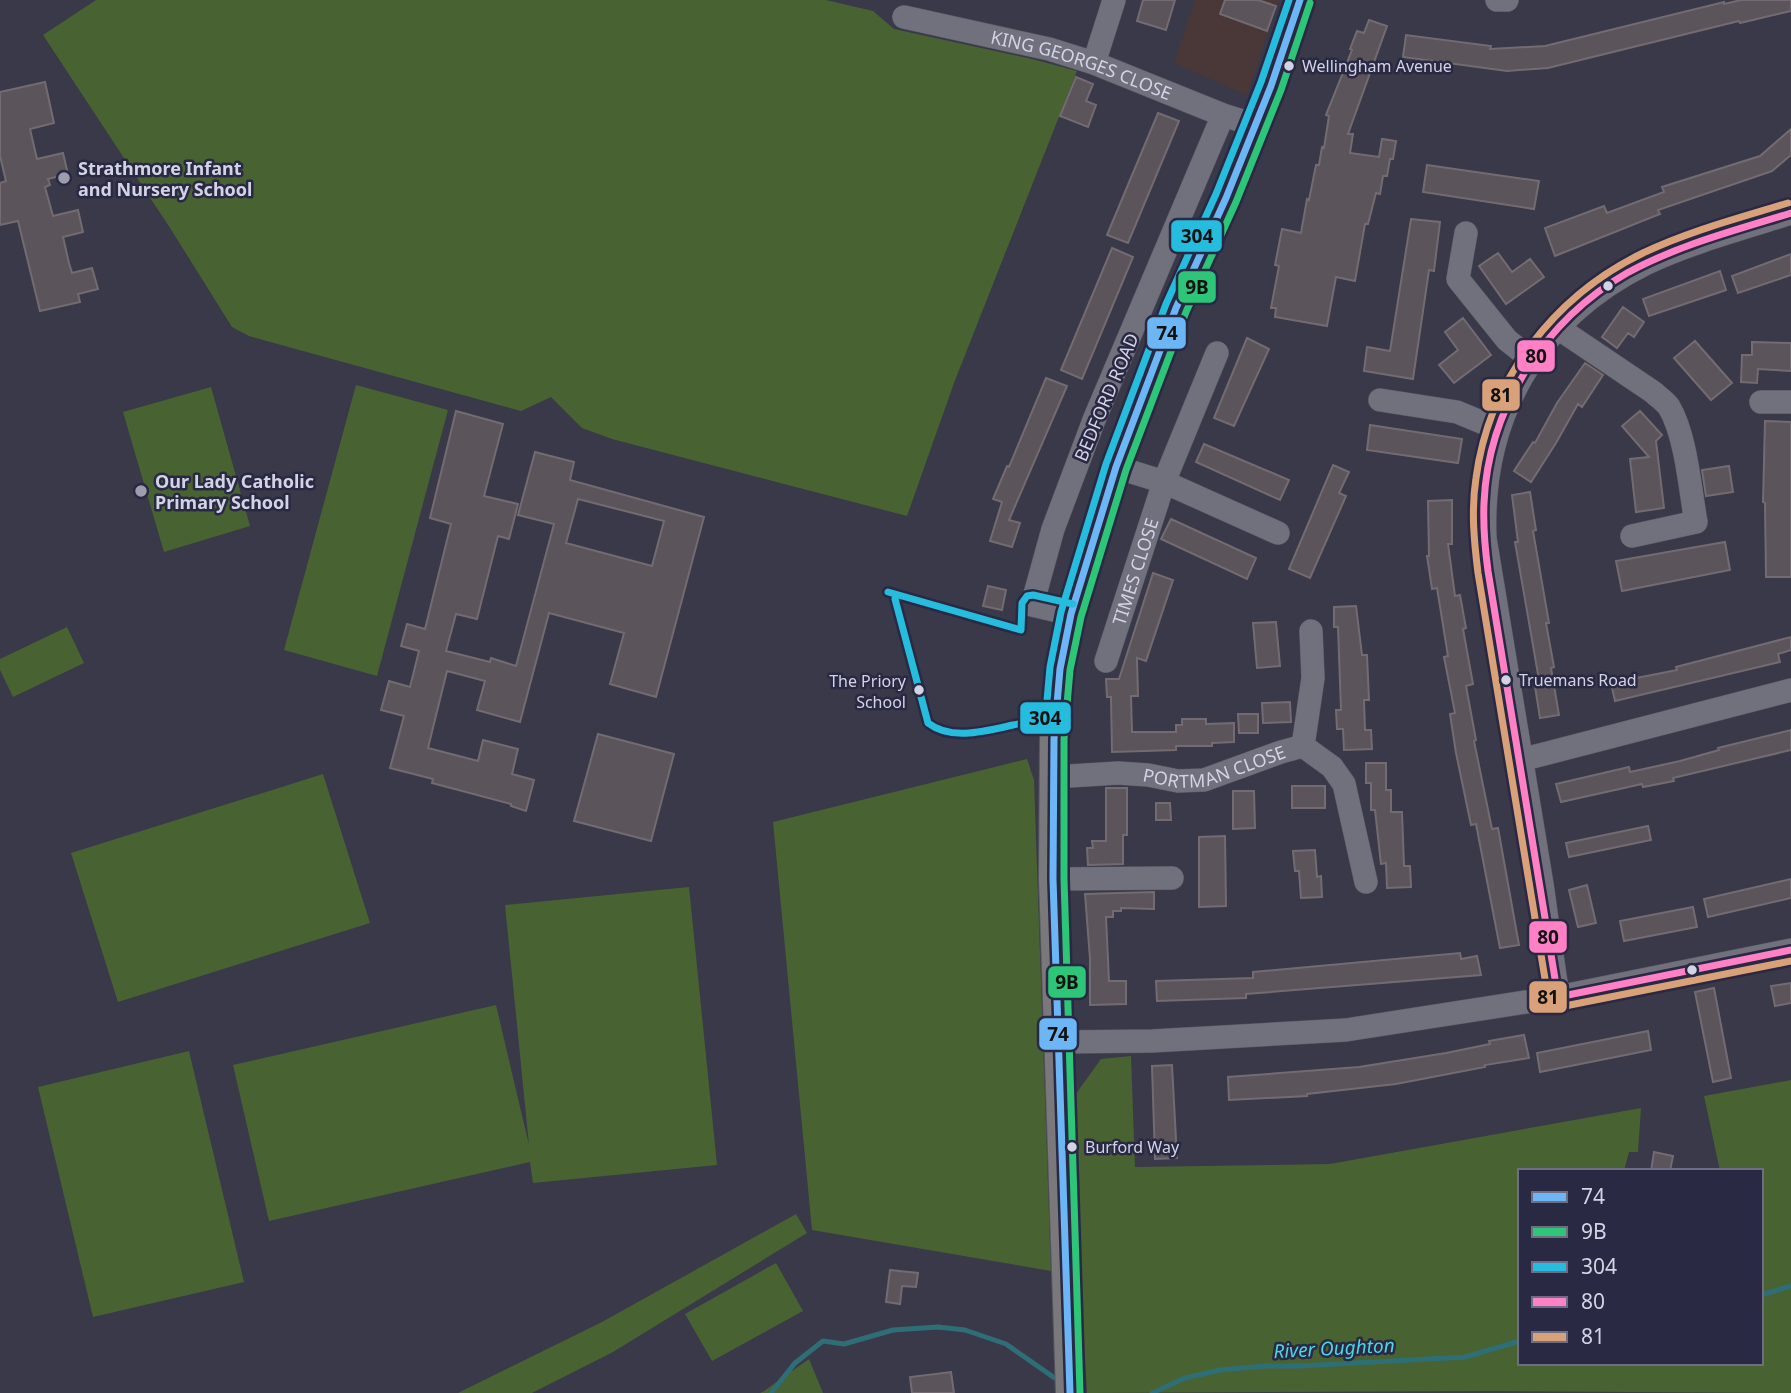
<svg xmlns="http://www.w3.org/2000/svg" width="1791" height="1393" font-family="'Noto Sans',sans-serif">
  <rect width="100%" height="100%" fill="#393949"/>
  <!-- commercial -->
  <path fill="#4a3839" d="M1195 0H1279L1247 95 1174 63Z"/>
  <!-- green -->
  <path fill="#496232" d="M96 0H826L873 11 894 29 1032 59 1077 71 954 383 907 516 612 439 582 428 551 397 521 411 249 336 232 327 172 231 43 35Z
    M356 385 448 410 377 676 284 650Z
    M211 387 250 526 164 552 123 412Z
    M67 627 84 663 13 697 0 670V659Z
    M1027 759 1034 780 1051 1271 812 1230 773 822Z
    M323 774 370 923 118 1002 71 853Z
    M689 887 717 1165 533 1183 530 1162 269 1221 233 1065 496 1005 529 1145 505 905Z
    M189 1051 244 1282 93 1317 38 1087Z
    M1131 1056 1135 1167 1330 1164 1641 1108 1638 1152H1629L1624 1171H1520V1363H1761V1171H1720L1704 1096 1791 1080V1393L1492 1391 1087 1393 1070 1102 1101 1059Z
    M796 1214 807 1233 613 1352 532 1393H458L602 1322Z
    M776 1263 803 1311 712 1361 685 1314Z
    M809 1359 823 1393H760L764 1391Z"/>
  <g fill="none" stroke-linecap="round" stroke-linejoin="round">
    <!-- stream -->
    <path stroke="#2e6e76" stroke-width="5" d="M1761 1295 1791 1286
      M771 1393 795 1363 823 1341 844 1344 893 1330 938 1327 965 1330 1006 1344 1059 1381
      M1152 1393 1185 1378 1220 1370 1265 1366H1300L1465 1357 1520 1341"/>
  </g>
  <!-- building -->
  <path fill="#5b545a" stroke="#736b71" stroke-width="2" fill-rule="evenodd" d="M1143 0H1175L1166 30 1137 21Z
    M1225 0H1258L1276 6 1267 31 1220 14Z
    M1741 0H1791V11L1740 23 1739 21 1548 68 1507 71 1403 57 1406 35 1491 46 1490 49 1545 46 1724 2V4Z
    M1369 20 1387 26 1348 134H1353L1350 153 1379 157 1382 139 1396 141 1393 159H1390L1387 176H1383L1380 194 1376 193 1368 224H1365L1355 281 1336 277 1327 326 1275 317 1276 308H1271L1279 266 1275 265 1282 229 1301 233 1307 199 1309 200 1316 165H1319L1322 147 1324 148 1329 116 1326 115 1352 50 1350 49 1357 31 1364 33Z
    M1076 77 1093 84 1086 101 1096 105 1088 127 1060 116Z
    M45 82 54 123 30 129 37 159 63 153 68 174 48 179 50 185 45 187 53 216 78 210 83 232 63 237 69 263 72 273 92 268 98 289 78 294 80 302 40 311 18 221 0 225V183L6 181 0 156V92Z
    M1158 113 1179 121 1128 243 1107 235Z
    M1791 129V155L1772 171 1658 210 1660 214 1555 256 1545 228 1604 206 1607 213 1664 192 1662 187 1760 156Z
    M1427 165 1539 181 1534 209 1423 192Z
    M1411 219 1440 222 1434 271 1429 270 1413 379 1364 371 1367 347 1390 351Z
    M1112 248 1133 257 1082 379 1061 370Z
    M1498 253 1512 272 1530 259 1544 277 1506 304 1479 266Z
    M1791 254V275L1738 293 1732 276Z
    M1720 271 1726 290 1649 316 1643 299Z
    M1623 307 1644 322 1634 337 1628 333 1617 348 1602 337Z
    M1463 318 1491 355 1454 383 1439 365 1458 350 1445 332Z
    M1247 338 1269 349 1234 426 1214 418Z
    M1695 341 1732 383 1711 400 1674 358Z
    M1752 342 1791 343V371L1758 369 1757 383 1741 382 1742 355H1752Z
    M1585 363 1603 375 1582 407 1578 404 1556 443 1531 482 1514 471 1533 442 1535 443 1557 403Z
    M1046 378 1067 386 1009 520 1020 523 1012 547 990 541 1002 502 993 499 1007 466 1009 467Z
    M456 411 503 424 484 496 518 504 509 539 498 536 477 619 456 614 446 651 490 662 491 658 516 666 554 524 518 515 535 452 574 462 570 480 704 517 656 697 610 684 624 633 549 613 520 722 477 710 485 681 447 671 428 748 478 761 483 740 518 749 512 774 534 780 526 811 511 806V804L432 783 433 779 390 768 404 716 381 710 389 681 410 687 419 651 401 646 407 624 425 629 451 524 430 518ZM578 499 664 521 652 566 566 543Z
    M1640 411 1662 435 1656 441 1664 508 1636 512 1630 459 1649 457 1622 426Z
    M1765 421 1791 422V577H1766L1765 503 1763 502Z
    M1370 425 1462 439 1458 463 1367 450Z
    M1204 444 1289 480 1280 500 1196 462Z
    M1333 465 1349 472 1339 493 1346 496 1310 578 1289 569Z
    M1729 466 1733 492 1706 496 1702 470Z
    M1530 492 1536 530 1533 531 1549 623H1546L1554 667 1551 668 1559 715 1540 718 1534 680H1539L1515 542H1518L1512 495Z
    M1452 500V544H1448L1455 596 1460 595 1466 628 1463 629 1473 684 1466 686 1476 740 1474 741 1492 829 1498 828 1519 945 1500 948 1476 824 1471 825 1456 753 1450 714 1455 713 1444 657 1448 656 1437 588 1432 589 1427 556H1429L1428 501Z
    M1171 519 1256 558 1247 579 1161 539Z
    M1725 542 1730 570 1622 591 1616 561Z
    M1153 573 1173 580 1146 661 1137 658 1138 696H1131L1132 732H1176V725H1182V719H1206V724L1234 723V742L1212 743V746H1176V750L1112 752 1111 697H1107L1106 679H1119Z
    M988 586 1006 590 1002 610 983 606Z
    M1356 606 1362 655H1367L1369 700H1364L1365 730H1371L1372 749 1344 750 1343 729H1337L1336 710H1341L1338 627H1334V607Z
    M1276 622 1280 666 1257 668 1253 623Z
    M1791 637V650L1778 654 1780 662 1615 701 1611 683 1677 670 1676 667Z
    M1290 702 1291 722 1263 723 1262 703Z
    M1238 714H1258V733H1239Z
    M1791 730V750L1673 778 1674 781 1643 787 1642 784 1561 802 1556 784 1629 767 1630 772 1680 761 1719 750 1718 748Z
    M598 734 674 754 651 841 574 821Z
    M1366 763H1386V790H1391V812H1402L1404 866H1410L1411 887 1387 888 1386 863 1381 864 1375 810H1371V783H1366Z
    M1292 786H1325V808H1292Z
    M1106 788H1127V835H1123V864L1088 865 1087 848H1093L1092 841H1106Z
    M1233 791H1254L1255 828 1233 829Z
    M1156 803H1170L1171 820H1156Z
    M1648 826 1651 840 1569 857 1566 843Z
    M1225 836 1226 906 1199 907V837Z
    M1315 850 1317 877 1321 876 1322 897 1301 898 1299 871H1295L1293 851Z
    M1791 879V898L1708 917 1704 899Z
    M1587 885 1596 923 1578 927 1569 890Z
    M1154 892V909L1121 908V911H1113V917H1106L1109 981H1126V1004L1090 1005V959L1085 894Z
    M1693 907 1697 927 1624 941 1620 921Z
    M1460 953 1461 959 1477 956 1481 975 1246 994V998L1157 1001 1156 981 1253 978V972Z
    M1791 983V1003L1775 1006 1771 986Z
    M1714 988 1731 1078 1713 1082 1695 992Z
    M1648 1031 1651 1050 1540 1072 1537 1053Z
    M1524 1035 1529 1058 1485 1065V1067L1396 1084 1307 1094V1096L1229 1100 1228 1077 1359 1067 1446 1053 1490 1044 1489 1041Z
    M1172 1065 1177 1158 1155 1159 1152 1066Z
    M1654 1152 1673 1156 1670 1171H1651Z
    M890 1270 918 1273 916 1287 902 1286 900 1304 886 1302Z
    M951 1372 954 1393H912L910 1377Z"/>
  <g fill="none" stroke-linecap="round" stroke-linejoin="round">
    <!-- minor casing -->
    <g stroke="#555562" stroke-width="24">
      <g id="minor">
        <path d="M1497 0H1507"/>
        <path id="s1" d="M904 17 1049 49 1094 63 1223 115 1255 125"/>
        <path d="M1094 63 1114 0"/>
        <path d="M1466 233 1458 279 1507 340 1532 360"/>
        <path d="M1558 328 1653 392C1658 397 1665 401 1669 407 1686 435 1690 489 1696 522L1632 536"/>
        <path d="M1380 400 1457 412 1498 429"/>
        <path d="M1761 402H1791"/>
        <path d="M1116 467 1164 482 1278 533"/>
        <path d="M1071 614 1032 605 1053 529 1094 420 1223 115"/>
        <path id="s2" d="M1106 661 1164 482 1217 353"/>
        <path d="M1303 746 1313 678 1311 631"/>
        <path d="M1521 760 1791 690"/>
        <path id="s3" d="M1053 777 1118 773 1148 775 1178 781 1204 780 1281 752 1303 746 1332 767 1344 784 1366 882"/>
        <path d="M1053 879 1172 878"/>
        <path d="M1558 997 1542 884 1485 538C1480 418 1536 318 1645 264 1691 242 1742 229 1791 213"/>
        <path d="M1058 1042 1152 1041 1346 1030 1558 997 1791 950"/>
      </g>
    </g>
    <!-- major casing -->
    <g stroke="#555562" stroke-width="30">
      <path id="major" d="M1070 1393 1053 879 1054 739 1060 669 1071 614 1116 467 1176 308 1226 198 1271 86 1300 0"/>
    </g>
    <!-- minor -->
    <use href="#minor" stroke="#71717d" stroke-width="23"/>
    <!-- major -->
    <use href="#major" stroke="#7b787b" stroke-width="28"/>
    <!-- bus-1 casing -->
    <g stroke="#292944" stroke-width="12">
      <path id="bus-1" d="M1070 1393 1053 879 1054 739 1060 669 1071 614 1116 467 1176 308 1226 198 1271 86 1300 0"/>
    </g>
    <!-- bus-2 casing -->
    <g stroke="#292944" stroke-width="12">
      <path id="bus-2" d="M1080 1393 1064 879V739L1070 670 1081 617 1126 470 1186 312 1236 202 1281 90 1310 3"/>
    </g>
    <!-- bus-3 casing -->
    <g stroke="#292944" stroke-width="12">
      <path id="bus-3" d="M888 592 1021 630 1022 603 1027 596 1033 595 1073 604
        M895 599 928 723C951 741 986 731 1013 725 1024 723 1034 719 1045 723L1050 667 1061 612 1106 464 1166 304 1216 194 1261 82 1289 0"/>
    </g>
    <!-- bus-4 casing -->
    <g stroke="#292944" stroke-width="12">
      <path id="bus-4" d="M1791 213C1736 230 1678 245 1627 273 1545 320 1488 408 1484 503 1483 526 1485 549 1488 571L1558 997 1791 950"/>
    </g>
    <!-- bus-5 casing -->
    <g stroke="#292944" stroke-width="12">
      <path id="bus-5" d="M1788 203C1739 218 1689 231 1643 253 1554 296 1489 380 1476 478 1471 510 1474 541 1478 573L1549 1003 1560 1007 1791 961"/>
    </g>
    <!-- bus-1 -->
    <use href="#bus-1" stroke="#6db6f5" stroke-width="7"/>
    <!-- bus-2 -->
    <use href="#bus-2" stroke="#2dc577" stroke-width="7"/>
    <!-- bus-3 -->
    <use href="#bus-3" stroke="#26bcdd" stroke-width="7"/>
    <!-- bus-4 -->
    <use href="#bus-4" stroke="#ff80c5" stroke-width="7"/>
    <!-- bus-5 -->
    <use href="#bus-5" stroke="#d9a179" stroke-width="7"/>
  </g>
  <!-- markers -->
  <g fill="#d2d3e5" stroke="#292944" stroke-width="2.5">
    <circle cx="1289" cy="66" r="6"/>
    <circle cx="1608" cy="286" r="6"/>
    <circle cx="1506" cy="680" r="6"/>
    <circle cx="919" cy="690" r="6"/>
    <circle cx="1692" cy="970" r="6"/>
    <circle cx="1072" cy="1147" r="6"/>
  </g>
  <g fill="#9c9dae" stroke="#292944" stroke-width="2.5">
    <circle cx="64" cy="178" r="7"/>
    <circle cx="141" cy="491" r="7"/>
  </g>
  <g text-anchor="middle" dominant-baseline="central" stroke-width="5" stroke-linejoin="round" paint-order="stroke">
    <!-- bus labels -->
    <g font-size="16" fill="#d2d3e5" stroke="#292944" text-anchor="start">
      <text x="1302" y="66">Wellingham Avenue</text>
      <text x="1519" y="680">Truemans Road</text>
      <text x="906" y="681" text-anchor="end">The Priory<tspan x="906" dy="21">School</tspan></text>
      <text x="1085" y="1147">Burford Way</text>
    </g>
    <!-- street labels -->
    <g font-size="18" fill="#d2d3e5" stroke="#292944">
      <text stroke="none"><textPath href="#s1" startOffset="184">KING GEORGES CLOSE</textPath></text>
      <text transform="translate(1106 397) rotate(-67)">BEDFORD ROAD</text>
      <text stroke="none"><textPath href="#s2" startOffset="94">TIMES CLOSE</textPath></text>
      <text stroke="none"><textPath href="#s3" startOffset="164">PORTMAN CLOSE</textPath></text>
    </g>
    <!-- poi labels -->
    <g font-size="18" font-weight="bold" fill="#d2d3e5" stroke="#292944" text-anchor="start">
      <text x="78" y="168">Strathmore Infant<tspan x="78" dy="21">and Nursery School</tspan></text>
      <text x="155" y="481">Our Lady Catholic<tspan x="155" dy="21">Primary School</tspan></text>
    </g>
    <!-- water labels -->
    <g font-size="19" font-style="italic" fill="#4dd5e4" stroke="#292944">
      <text transform="translate(1334 1348) rotate(-3)">River Oughton</text>
    </g>
  </g>
  <g stroke="#292944" stroke-width="2.5">
    <rect x="1170" y="219" width="53" height="34" rx="7" fill="#26bcdd"/>
    <rect x="1177" y="270" width="40" height="34" rx="7" fill="#2dc577"/>
    <rect x="1146" y="316" width="41" height="34" rx="7" fill="#6db6f5"/>
    <rect x="1516" y="339" width="40" height="34" rx="7" fill="#ff80c5"/>
    <rect x="1481" y="378" width="40" height="34" rx="7" fill="#d9a179"/>
    <rect x="1019" y="701" width="53" height="34" rx="7" fill="#26bcdd"/>
    <rect x="1528" y="920" width="40" height="34" rx="7" fill="#ff80c5"/>
    <rect x="1047" y="965" width="40" height="34" rx="7" fill="#2dc577"/>
    <rect x="1528" y="980" width="40" height="34" rx="7" fill="#d9a179"/>
    <rect x="1038" y="1017" width="40" height="34" rx="7" fill="#6db6f5"/>
  </g>
  <g font-size="19" text-anchor="middle" font-weight="bold" fill="#111">
    <text x="1197" y="243">304</text>
    <text x="1197" y="294">9B</text>
    <text x="1167" y="340">74</text>
    <text x="1536" y="363">80</text>
    <text x="1501" y="402">81</text>
    <text x="1045" y="725">304</text>
    <text x="1548" y="944">80</text>
    <text x="1067" y="989">9B</text>
    <text x="1548" y="1004">81</text>
    <text x="1058" y="1041">74</text>
  </g>
  <!-- legend -->
  <rect x="1518" y="1169" width="245" height="196" fill="#292944" stroke="#6d6d84" stroke-width="2"/>
  <rect x="1532" y="1192" width="35" height="10" fill="#6db6f5" stroke="#6d6d84" stroke-width="2"/>
  <text x="1581" y="1204" font-size="21" fill="#d2d3e5">74</text>
  <rect x="1532" y="1227" width="35" height="10" fill="#2dc577" stroke="#6d6d84" stroke-width="2"/>
  <text x="1581" y="1239" font-size="21" fill="#d2d3e5">9B</text>
  <rect x="1532" y="1262" width="35" height="10" fill="#26bcdd" stroke="#6d6d84" stroke-width="2"/>
  <text x="1581" y="1274" font-size="21" fill="#d2d3e5">304</text>
  <rect x="1532" y="1297" width="35" height="10" fill="#ff80c5" stroke="#6d6d84" stroke-width="2"/>
  <text x="1581" y="1309" font-size="21" fill="#d2d3e5">80</text>
  <rect x="1532" y="1332" width="35" height="10" fill="#d9a179" stroke="#6d6d84" stroke-width="2"/>
  <text x="1581" y="1344" font-size="21" fill="#d2d3e5">81</text>
</svg>
